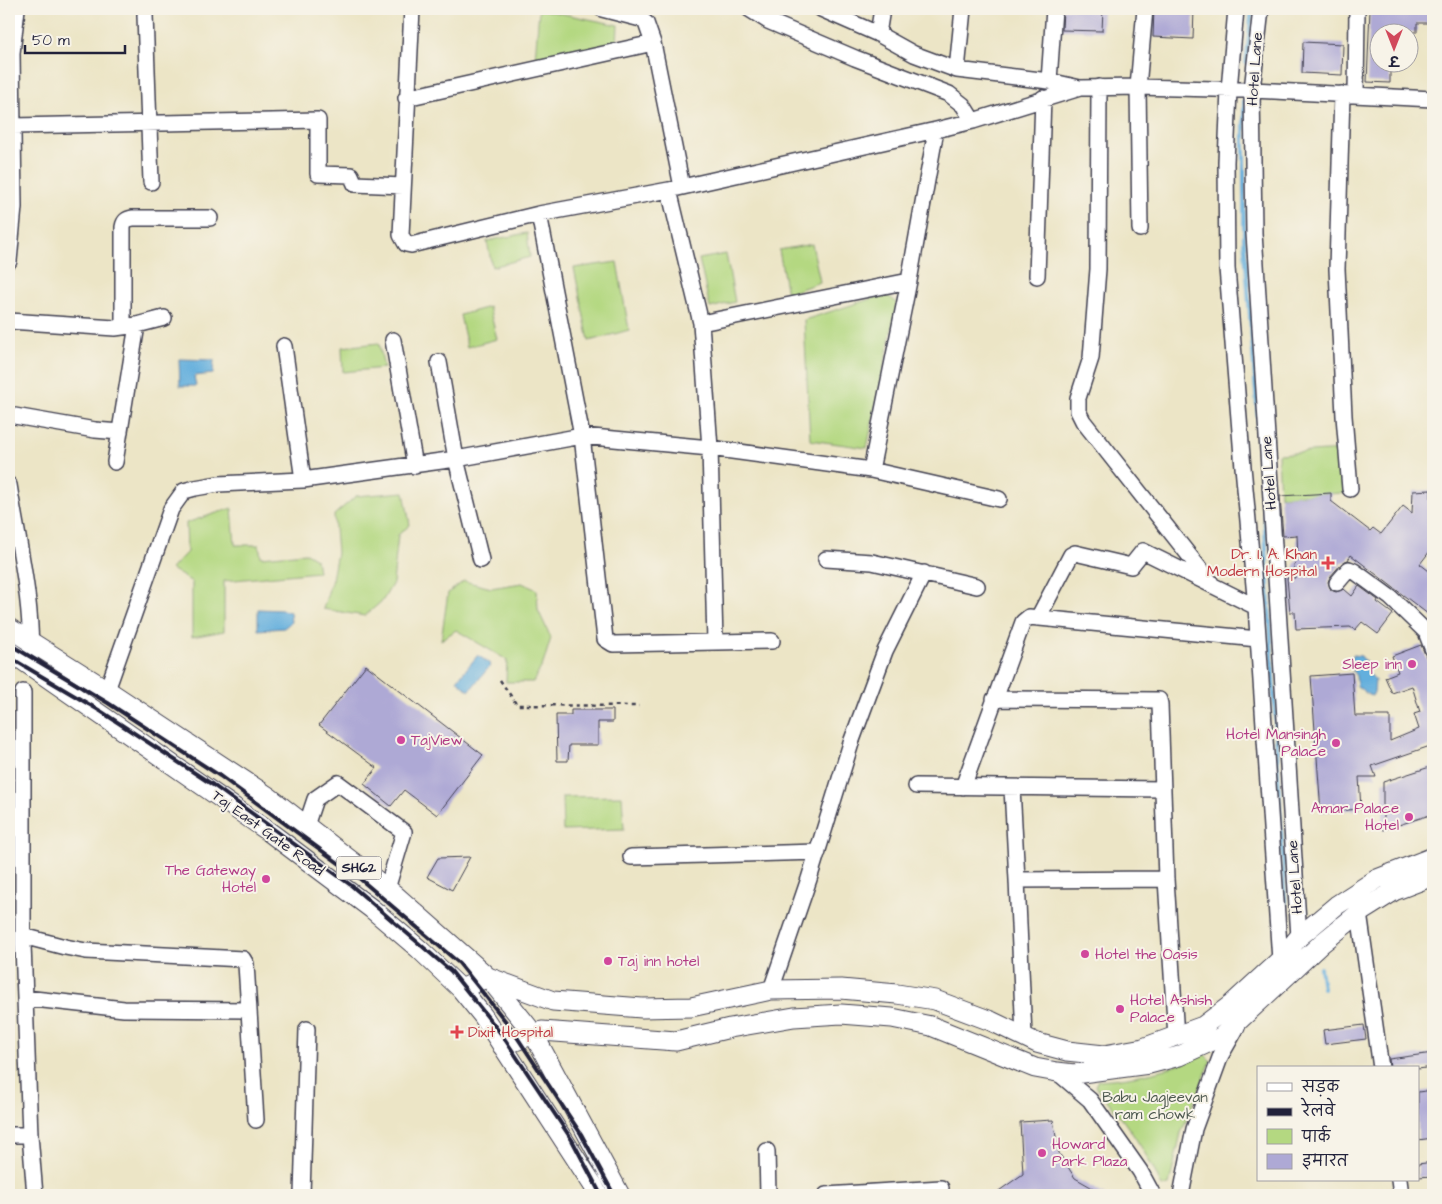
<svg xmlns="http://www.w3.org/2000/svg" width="1442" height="1204" font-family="'Architects Daughter','Playpen Sans Deva',sans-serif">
  <rect width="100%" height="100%" fill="#f7f3e8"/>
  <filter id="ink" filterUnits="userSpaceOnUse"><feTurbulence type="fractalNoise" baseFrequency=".02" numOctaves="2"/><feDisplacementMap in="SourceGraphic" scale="10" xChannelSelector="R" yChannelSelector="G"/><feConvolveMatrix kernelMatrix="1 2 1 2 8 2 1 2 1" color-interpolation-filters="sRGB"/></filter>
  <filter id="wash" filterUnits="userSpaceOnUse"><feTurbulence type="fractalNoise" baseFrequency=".0096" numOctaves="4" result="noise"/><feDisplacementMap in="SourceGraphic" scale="20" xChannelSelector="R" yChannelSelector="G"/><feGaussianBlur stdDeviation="1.12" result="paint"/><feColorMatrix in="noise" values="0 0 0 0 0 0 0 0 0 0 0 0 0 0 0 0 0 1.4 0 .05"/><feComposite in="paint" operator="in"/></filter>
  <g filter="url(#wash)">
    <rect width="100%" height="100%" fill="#ece5c6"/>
    <!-- green -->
    <path fill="#b4d881" stroke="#6b7d5e" d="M539 9 618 25 617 43 535 60Z
      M527 233 530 257 492 267 487 241Z
      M812 244 820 282 787 294 779 250Z
      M726 254 735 302 710 308 699 259Z
      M617 262 629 330 589 341 574 268Z
      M886 294 897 303 867 448 810 440 804 320Z
      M489 307 497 339 467 347 460 315Z
      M379 343 384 368 343 372 342 347Z
      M1344 450 1346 493 1280 496 1278 454Z
      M404 492 410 525 398 535 393 583 383 600 365 616 323 609 332 579 337 553 334 515 356 496Z
      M232 508 235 545H259L261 557 306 553 316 559 318 572 224 581V631L192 637V582L171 569 187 552 186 523Z
      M464 581 491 588 522 583 537 590 538 610 551 638 543 664 533 682H506L507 660 456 630 441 640 448 593Z
      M622 796 624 829 563 831 562 797Z
      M1204 1054 1211 1061 1181 1133 1169 1185 1162 1187C1146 1149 1122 1117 1095 1086L1098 1080C1136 1078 1170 1070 1204 1054Z"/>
    <!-- water -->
    <path fill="#64afdd" stroke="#43688c" d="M179 359 214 360 213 374 194 376 196 386H180Z
      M258 609 283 610 290 612 291 622 284 628 258 630Z
      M478 655 491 665 469 691 457 680Z
      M1353 655 1361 656 1367 664 1368 672 1375 680 1374 692 1372 696C1366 695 1362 689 1357 686L1356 676 1352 670 1353 664 1352 660Z"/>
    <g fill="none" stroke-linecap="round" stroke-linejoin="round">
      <!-- stream -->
      <path stroke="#64afdd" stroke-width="4" d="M1246 63 1252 9
        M1244 101V238L1261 456
        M1262 475 1286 917
        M1320 968 1323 988"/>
    </g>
    <g id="blocks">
      <!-- building -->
      <path fill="#aea9d5" d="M1063 9H1103L1102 31 1062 30Z
        M1154 9H1194L1193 39 1153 37Z
        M1370 9H1430V23H1417V32H1380V62H1390V83L1367 82Z
        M1303 42 1343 44 1342 75 1302 73Z
        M1431 490V501H1433V547L1420 564 1433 574V618L1351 555 1348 560 1342 563 1330 577 1328 582 1331 590 1336 592 1344 589 1352 596 1359 586 1378 600 1377 602 1393 614 1378 634 1362 622 1355 630 1350 627 1296 629 1295 612H1290L1287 578H1295L1294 565 1298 560 1297 535 1283 536 1280 496 1331 493V501L1370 531 1373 528 1381 534 1403 506 1412 513 1413 491Z
        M1421 645 1433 673V745L1372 766 1376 777H1359L1361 809 1321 812 1311 676 1352 673 1355 716H1390V741L1419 729 1414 714 1420 712 1412 686 1392 693 1385 677 1398 672 1392 656Z
        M366 665 483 755 437 815 404 790 391 806 364 784 377 768 319 725Z
        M571 710H613V722H598V745H569L568 761H557L556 715H571Z
        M1433 766V814L1383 830V782Z
        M470 857 452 890 427 877 438 858Z
        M1364 1025 1366 1039 1325 1044 1323 1030Z
        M1433 1053V1067L1418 1069V1068H1390L1389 1059Z
        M1433 1090V1138L1418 1140V1092Z
        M1053 1120 1059 1153 1075 1178 1105 1195H993L1023 1174 1020 1122Z
        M1433 1162V1176L1418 1177V1164Z"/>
    </g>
  </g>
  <g filter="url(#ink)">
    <use href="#blocks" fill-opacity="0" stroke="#403f50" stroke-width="1"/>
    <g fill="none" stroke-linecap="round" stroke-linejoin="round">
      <!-- minor casing -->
      <g stroke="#403f50" stroke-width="18">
        <path id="minor" d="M147 9 145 15 151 182
          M412 9 401 235 406 244 411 245 539 214 669 190 936 130 973 121 1080 88
          M602 9 641 19 646 23 653 43 682 187
          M749 9 768 21 855 58 949 94 963 105 973 121
          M821 9 878 34 914 54 957 70 1049 81 1080 88 1138 87 1252 90 1433 99
          M1236 9 1229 90 1226 162 1227 268 1242 456 1256 607 1280 960
          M1261 9 1252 90 1254 233 1299 937
          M878 34 882 9
          M957 70 963 9
          M1049 81 1054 9
          M1099 87 1098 269 1091 358 1078 398V411L1083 421 1211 583
          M1342 94 1337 269 1344 416 1350 489
          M1356 95 1357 9
          M406 98 653 43
          M13 126 318 120V174L351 175 355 184 403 186
          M669 190 701 323 710 448 715 642
          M539 214 582 436 605 639 613 644 772 641
          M1140 229 1138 87 1145 9
          M9 261 14 207 12 53 17 9
          M1037 276 1043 98
          M9 321 115 328 137 325 164 318
          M701 323 909 281
          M123 327V227C124 221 126 219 133 218H210
          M393 340 415 466
          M284 346 303 480
          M439 362 456 459 582 436 710 448 871 470 909 281 936 130
          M9 415 95 430 120 432
          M115 462 137 325
          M871 470 999 499
          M9 485C18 543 34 606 30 665
          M826 559 872 562 977 586
          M1337 583 1349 569 1354 571 1391 598 1419 625 1426 632 1433 650
          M1038 618 1071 555 1075 553 1131 566 1143 551 1256 607
          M107 690 171 509 184 491 195 488 218 484 303 480 456 459 481 560
          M23 692V944L30 1135 35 1195
          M994 699 1159 700 1160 704 1166 879 1176 1037
          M916 786 1162 789
          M963 787 1023 622 1029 617 1258 639
          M1012 788 1017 880 1024 1036
          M306 826 315 799 338 783 404 832 387 889
          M631 857 818 852
          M1017 880 1166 879
          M1359 913 1381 1068
          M23 936 65 947 86 951 243 959 246 964 256 1120
          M771 990 809 879 852 740 885 651 924 573
          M25 998 124 1009 249 1010
          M1057 1072 1090 1100 1140 1171 1153 1195
          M9 1135H30
          M767 1151 768 1195
          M1399 1180 1401 1195
          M302 1195 307 1029
          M826 1195 941 1188
          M1181 1195 1194 1129 1221 1055 1237 1027"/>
      </g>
      <!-- major casing -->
      <g stroke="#403f50" stroke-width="21">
        <path id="major" d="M9 628 107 690 269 797 394 894 488 977 533 1033 620 1195
          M9 651 268 831 372 909 419 949 461 989 483 1016 593 1185 598 1195
          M461 989 488 977 553 1001 642 1008 691 1007 771 990 841 989 897 994 935 1000 991 1021 1037 1043 1067 1051 1104 1055 1143 1048 1203 1026 1232 1004 1280 960 1299 937 1337 905 1377 879 1433 857
          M502 1046 542 1031 676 1041 730 1028 794 1017 841 1014 892 1018 931 1026 1035 1068 1057 1072 1074 1074 1149 1064 1179 1056 1221 1037 1322 943 1359 913 1394 891 1433 876"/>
      </g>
      <!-- path -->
      <path stroke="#403f50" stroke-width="2.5" stroke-dasharray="4 4" stroke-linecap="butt" d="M500 680 517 705 639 706"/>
      <!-- minor -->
      <use href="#minor" stroke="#fff" stroke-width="15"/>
      <!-- major -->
      <use href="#major" stroke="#fff" stroke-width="19"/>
      <!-- rail -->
      <path stroke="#22223b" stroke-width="4" d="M9 644 108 703 220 776 359 878 459 963 511 1028 581 1134 614 1195
        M9 657 102 712 213 785 352 886 451 971 502 1035 572 1140 601 1195"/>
    </g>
  </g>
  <!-- markers -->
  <g fill="#e0444e" stroke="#f7f3e8" stroke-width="2">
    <path d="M1325.5 555.5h5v5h5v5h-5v5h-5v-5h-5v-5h5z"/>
    <path d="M454.5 1024.5h5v5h5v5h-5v5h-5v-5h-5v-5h5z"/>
  </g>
  <g fill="#d1479c" stroke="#f7f3e8" stroke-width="2">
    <circle cx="1412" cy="664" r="5"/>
    <circle cx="401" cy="740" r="5"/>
    <circle cx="1336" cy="743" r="5"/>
    <circle cx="1409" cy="817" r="5"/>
    <circle cx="266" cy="879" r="5"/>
    <circle cx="1085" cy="954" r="5"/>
    <circle cx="608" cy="961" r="5"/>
    <circle cx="1120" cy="1009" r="5"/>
    <circle cx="1042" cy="1153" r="5"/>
  </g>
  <g text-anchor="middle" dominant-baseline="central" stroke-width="4" stroke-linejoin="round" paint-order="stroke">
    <!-- shield labels -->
    <rect fill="#f7f3e8" stroke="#62616f" stroke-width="1" x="336.5" y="856.5" width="45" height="23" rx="4"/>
    <g font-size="14" font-weight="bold" fill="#22223b">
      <text x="359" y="868">SH62</text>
    </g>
    <!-- street labels -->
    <g font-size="15" fill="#22223b" stroke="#f7f3e8">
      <text transform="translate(1255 69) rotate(-86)">Hotel Lane</text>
      <text transform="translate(1269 473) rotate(-94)">Hotel Lane</text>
      <text transform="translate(268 833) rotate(36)">Taj East Gate Road</text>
      <text transform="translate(1295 877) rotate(-94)">Hotel Lane</text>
    </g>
    <!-- health labels -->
    <g font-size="15" fill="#be3a42" stroke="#f7f3e8" text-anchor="end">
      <text x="1317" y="554">Dr. I. A. Khan<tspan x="1317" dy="17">Modern Hospital</tspan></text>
      <text x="468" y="1032" text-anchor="start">Dixit Hospital</text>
    </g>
    <!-- hotel labels -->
    <g font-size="15" fill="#b23c85" stroke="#f7f3e8" text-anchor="start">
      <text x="1402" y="664" text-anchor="end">Sleep inn</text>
      <text x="1326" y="734" text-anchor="end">Hotel Mansingh<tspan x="1326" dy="17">Palace</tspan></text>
      <text x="411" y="740">TajView</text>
      <text x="1399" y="808" text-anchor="end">Amar Palace<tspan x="1399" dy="17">Hotel</tspan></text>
      <text x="256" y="870" text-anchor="end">The Gateway<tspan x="256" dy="17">Hotel</tspan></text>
      <text x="1095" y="954">Hotel the Oasis</text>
      <text x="618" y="961">Taj inn hotel</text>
      <text x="1130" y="1000">Hotel Ashish<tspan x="1130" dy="17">Palace</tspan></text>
      <text x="1052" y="1144">Howard<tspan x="1052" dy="17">Park Plaza</tspan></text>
    </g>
    <!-- park labels -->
    <g font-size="15" fill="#4e5950" stroke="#f7f3e8">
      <text x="1155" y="1097">Babu Jagjeevan<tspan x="1155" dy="17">ram chowk</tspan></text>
    </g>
  </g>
  <!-- margin -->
  <rect width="1442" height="1204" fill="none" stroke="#f7f3e8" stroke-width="30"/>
  <!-- legend -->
  <rect x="1257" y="1066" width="162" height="115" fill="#f7f3e8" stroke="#a29fa3"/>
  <rect x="1267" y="1083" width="25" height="8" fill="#ffffff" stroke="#a29fa3"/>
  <text x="1302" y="1092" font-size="15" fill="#22223b">सड़क</text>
  <rect x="1267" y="1108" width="25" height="8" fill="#22223b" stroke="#a29fa3"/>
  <text x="1302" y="1116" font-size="15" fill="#22223b">रेलवे</text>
  <rect x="1267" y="1129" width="25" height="15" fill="#b4d881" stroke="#a29fa3"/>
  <text x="1302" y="1142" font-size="15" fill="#22223b">पार्क</text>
  <rect x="1267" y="1154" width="25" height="15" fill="#aea9d5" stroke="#a29fa3"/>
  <text x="1302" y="1166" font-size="15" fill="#22223b">इमारत</text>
  <!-- north arrow -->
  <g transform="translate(1394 48) rotate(180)"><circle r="24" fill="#f7f3e8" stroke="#a29fa3"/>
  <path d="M0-4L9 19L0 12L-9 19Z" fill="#d1495b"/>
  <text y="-8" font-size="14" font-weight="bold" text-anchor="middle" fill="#22223b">उ</text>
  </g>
  <!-- scale -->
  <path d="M25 45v8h100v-8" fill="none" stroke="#22223b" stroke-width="2.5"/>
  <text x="32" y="45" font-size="15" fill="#22223b" stroke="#f7f3e8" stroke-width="4" paint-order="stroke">50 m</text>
</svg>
